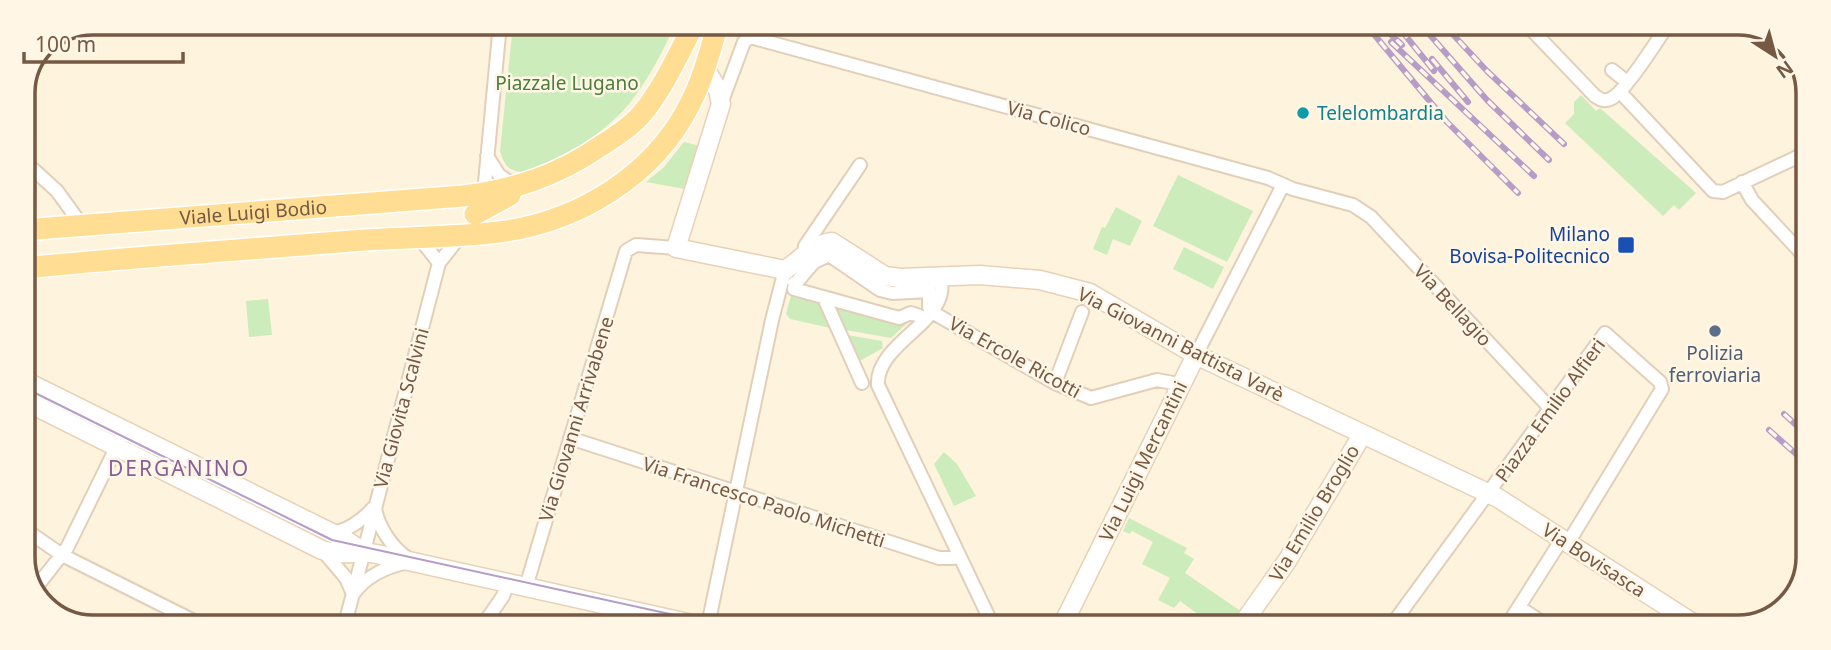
<svg xmlns="http://www.w3.org/2000/svg" width="1831" height="650" font-family="'Noto Sans',sans-serif">
  <rect width="100%" height="100%" fill="#fef3dd"/>
  <!-- green -->
  <path fill="#ccecbb" d="M513 24H675C663 52 648 80 629 104 612 125 539 186 511 169 504 165 502 157 500 151Z
    M1581 95 1596 111 1600 108 1696 193 1679 210 1674 205 1663 216 1565 123 1574 114V102Z
    M684 142 700 146 685 189 646 182 664 167Z
    M1178 175 1253 211 1227 262 1153 226Z
    M1116 207 1142 221 1130 246 1113 239 1107 255 1093 249 1102 227 1105 228Z
    M1184 247 1224 267 1213 289 1173 269Z
    M792 292 821 300 835 329 790 319 786 314Z
    M268 299 272 335 249 337 246 301Z
    M826 300 906 324 891 338 840 329Z
    M847 335 882 341 883 348 860 361Z
    M944 452 957 464 976 496 954 506 934 464Z
    M1129 518 1187 548 1184 553 1194 559 1185 573 1242 612 1231 626H1214L1180 601 1174 608 1158 600 1170 578 1142 564 1153 542 1132 531 1130 534 1123 531Z"/>
  <g fill="none" stroke-linecap="round" stroke-linejoin="round">
    <!-- street casing -->
    <g stroke="#e2cfb9" stroke-width="16">
      <path id="street" d="M1528 26 1595 96C1600 99 1603 102 1610 99 1623 95 1657 41 1667 26
        M1612 70 1622 78
        M1620 92 1713 191 1723 192 1808 152
        M722 101 744 42 749 38H754L1268 178 1293 189 1353 205 1371 217 1549 407
        M487 156 499 175 514 185
        M23 160 57 191 78 220 85 225
        M1742 182 1752 200 1807 259
        M484 193 500 24
        M418 236 439 263
        M804 255 805 246 860 165
        M794 283H796L794 289 899 318 911 313 922 317
        M796 283 814 262 829 255 880 290 892 293 929 291
        M824 298 862 383
        M932 312 929 307V285L938 275C947 291 936 308 925 320 909 337 876 358 878 385L993 626
        M932 312 1055 383 1091 398 1157 380 1173 383 1180 387
        M1196 355 1283 185
        M1055 383 1082 312
        M570 438 939 558H953L959 556
        M375 509C379 528 392 548 409 559
        M23 528 62 555 200 624
        M330 532C345 533 363 520 373 508
        M324 552 346 578 353 594
        M526 587 626 251 636 245 676 248
        M34 590 67 548 120 440
        M353 594C366 576 388 566 409 562
        M1519 607 1549 627
        M345 624 439 263 461 235
        M483 625 503 596 508 583
        M708 625 772 320 785 270
        M1391 626 1605 333 1660 382 1662 389 1568 543
        M1506 627 1562 539"/>
    </g>
    <!-- secondary casing -->
    <g stroke="#e8d1b6" stroke-width="21">
      <path id="secondary" d="M705 68 718 90 721 104 676 248 785 270C801 260 812 244 832 242L885 276 900 278 980 275 1040 280 1090 293 1196 355 1498 498 1699 627
        M23 380 346 540 363 552
        M23 400 322 550C345 557 355 550 377 554L697 625
        M1062 626 1196 355
        M1241 626 1287 561 1362 435"/>
    </g>
    <!-- primary casing -->
    <g stroke="#fff" stroke-width="24">
      <g id="primary">
        <path d="M475 214 510 195"/>
        <path id="s1" d="M23 230 463 196C515 190 559 175 602 145 615 137 629 128 640 116 663 89 678 55 694 24"/>
        <path d="M23 268C132 257 242 250 351 241 400 237 450 238 499 232 578 222 654 176 690 104 703 79 710 51 718 24"/>
      </g>
    </g>
    <!-- street -->
    <use href="#street" stroke="#fff" stroke-width="12"/>
    <!-- secondary -->
    <use href="#secondary" stroke="#fff" stroke-width="18"/>
    <!-- primary -->
    <use href="#primary" stroke="#ffdd93" stroke-width="21"/>
    <!-- tram -->
    <path stroke="#b69cc7" stroke-width="2" d="M23 387 332 540 720 625"/>
    <!-- rail casing -->
    <g stroke="#b69cc7" stroke-width="6">
      <path id="rail" d="M1367 26 1447 122 1518 193
        M1382 26 1402 45
        M1422 26 1487 100 1549 160
        M1445 26 1487 71 1564 144
        M1401 30 1434 71
        M1391 42 1534 176
        M1432 59 1468 102
        M1799 398 1806 405
        M1784 414 1806 434
        M1769 430 1805 462"/>
    </g>
    <!-- rail -->
    <use href="#rail" stroke="#fff6e5" stroke-width="3.5" stroke-dasharray="10" stroke-linecap="butt"/>
  </g>
  <!-- markers -->
  <circle fill="#0f9aa8" stroke="#fff6e5" stroke-width="2.5" cx="1303" cy="113" r="7"/>
  <rect fill="#1a4fb4" stroke="#fff6e5" stroke-width="2.5" x="1617" y="236" width="18" height="18" rx="3.5"/>
  <circle fill="#5c6f8a" stroke="#fff6e5" stroke-width="2.5" cx="1715" cy="331" r="7"/>
  <g text-anchor="middle" dominant-baseline="central" stroke-width="5" stroke-linejoin="round" paint-order="stroke">
    <!-- park labels -->
    <g font-size="19" fill="#4b7c3b" stroke="#fff6e5">
      <text x="567" y="83">Piazzale Lugano</text>
    </g>
    <!-- culture labels -->
    <g font-size="19" fill="#0d838f" stroke="#fff6e5" text-anchor="start">
      <text x="1317" y="113">Telelombardia</text>
    </g>
    <!-- street labels -->
    <g font-size="19" fill="#755944" stroke="#fff6e5">
      <text transform="translate(1049 118) rotate(15)">Via Colico</text>
      <text stroke="none"><textPath href="#s1" startOffset="231">Viale Luigi Bodio</textPath></text>
      <text transform="translate(1453 305) rotate(47)">Via Bellagio</text>
      <text transform="translate(1181 344) rotate(27)">Via Giovanni Battista Varè</text>
      <text transform="translate(1015 357) rotate(29)">Via Ercole Ricotti</text>
      <text transform="translate(401 408) rotate(-75)">Via Giovita Scalvini</text>
      <text transform="translate(1550 410) rotate(-54)">Piazza Emilio Alfieri</text>
      <text transform="translate(576 419) rotate(-73)">Via Giovanni Arrivabene</text>
      <text transform="translate(1143 461) rotate(-64)">Via Luigi Mercantini</text>
      <text transform="translate(764 502) rotate(18)">Via Francesco Paolo Michetti</text>
      <text transform="translate(1314 513) rotate(-59)">Via Emilio Broglio</text>
      <text transform="translate(1594 560) rotate(33)">Via Bovisasca</text>
    </g>
    <!-- transit labels -->
    <g font-size="19" fill="#164399" stroke="#fff6e5" text-anchor="end">
      <text x="1610" y="234">Milano<tspan x="1610" dy="22">Bovisa-Politecnico</tspan></text>
    </g>
    <!-- service labels -->
    <g font-size="19" fill="#4e5e75" stroke="#fff6e5">
      <text x="1715" y="353">Polizia<tspan x="1715" dy="22">ferroviaria</tspan></text>
    </g>
    <!-- neighbourhood labels -->
    <g font-size="21" letter-spacing="2" fill="#895f9a" stroke="#fff6e5">
      <text x="179" y="468">DERGANINO</text>
    </g>
  </g>
  <!-- crop -->
  <path d="M0 0H1831V650H0ZM93 35H1738A58 58 0 0 1 1796 93V557A58 58 0 0 1 1738 615H93A58 58 0 0 1 35 557V93A58 58 0 0 1 93 35Z" fill="#fff6e5" fill-rule="evenodd"/>
  <path fill="none" stroke="#755944" stroke-width="3.5" d="M93 35H1738A58 58 0 0 1 1796 93V557A58 58 0 0 1 1738 615H93A58 58 0 0 1 35 557V93A58 58 0 0 1 93 35Z"/>
  <!-- north arrow -->
  <g transform="translate(1775 56) rotate(144)" stroke="#fff6e5" stroke-width="5" paint-order="stroke">
  <path d="M0-5L12 26L0 18L-12 26Z" fill="#755944"/>
  <text y="-10" font-size="19" font-weight="bold" text-anchor="middle" fill="#755944">N</text>
  </g>
  <!-- scale -->
  <path d="M24 52v10h159v-10" fill="none" stroke="#755944" stroke-width="3.5"/>
  <text x="35" y="52" font-size="21" fill="#755944" stroke="#fff6e5" stroke-width="5" paint-order="stroke">100 m</text>
</svg>
